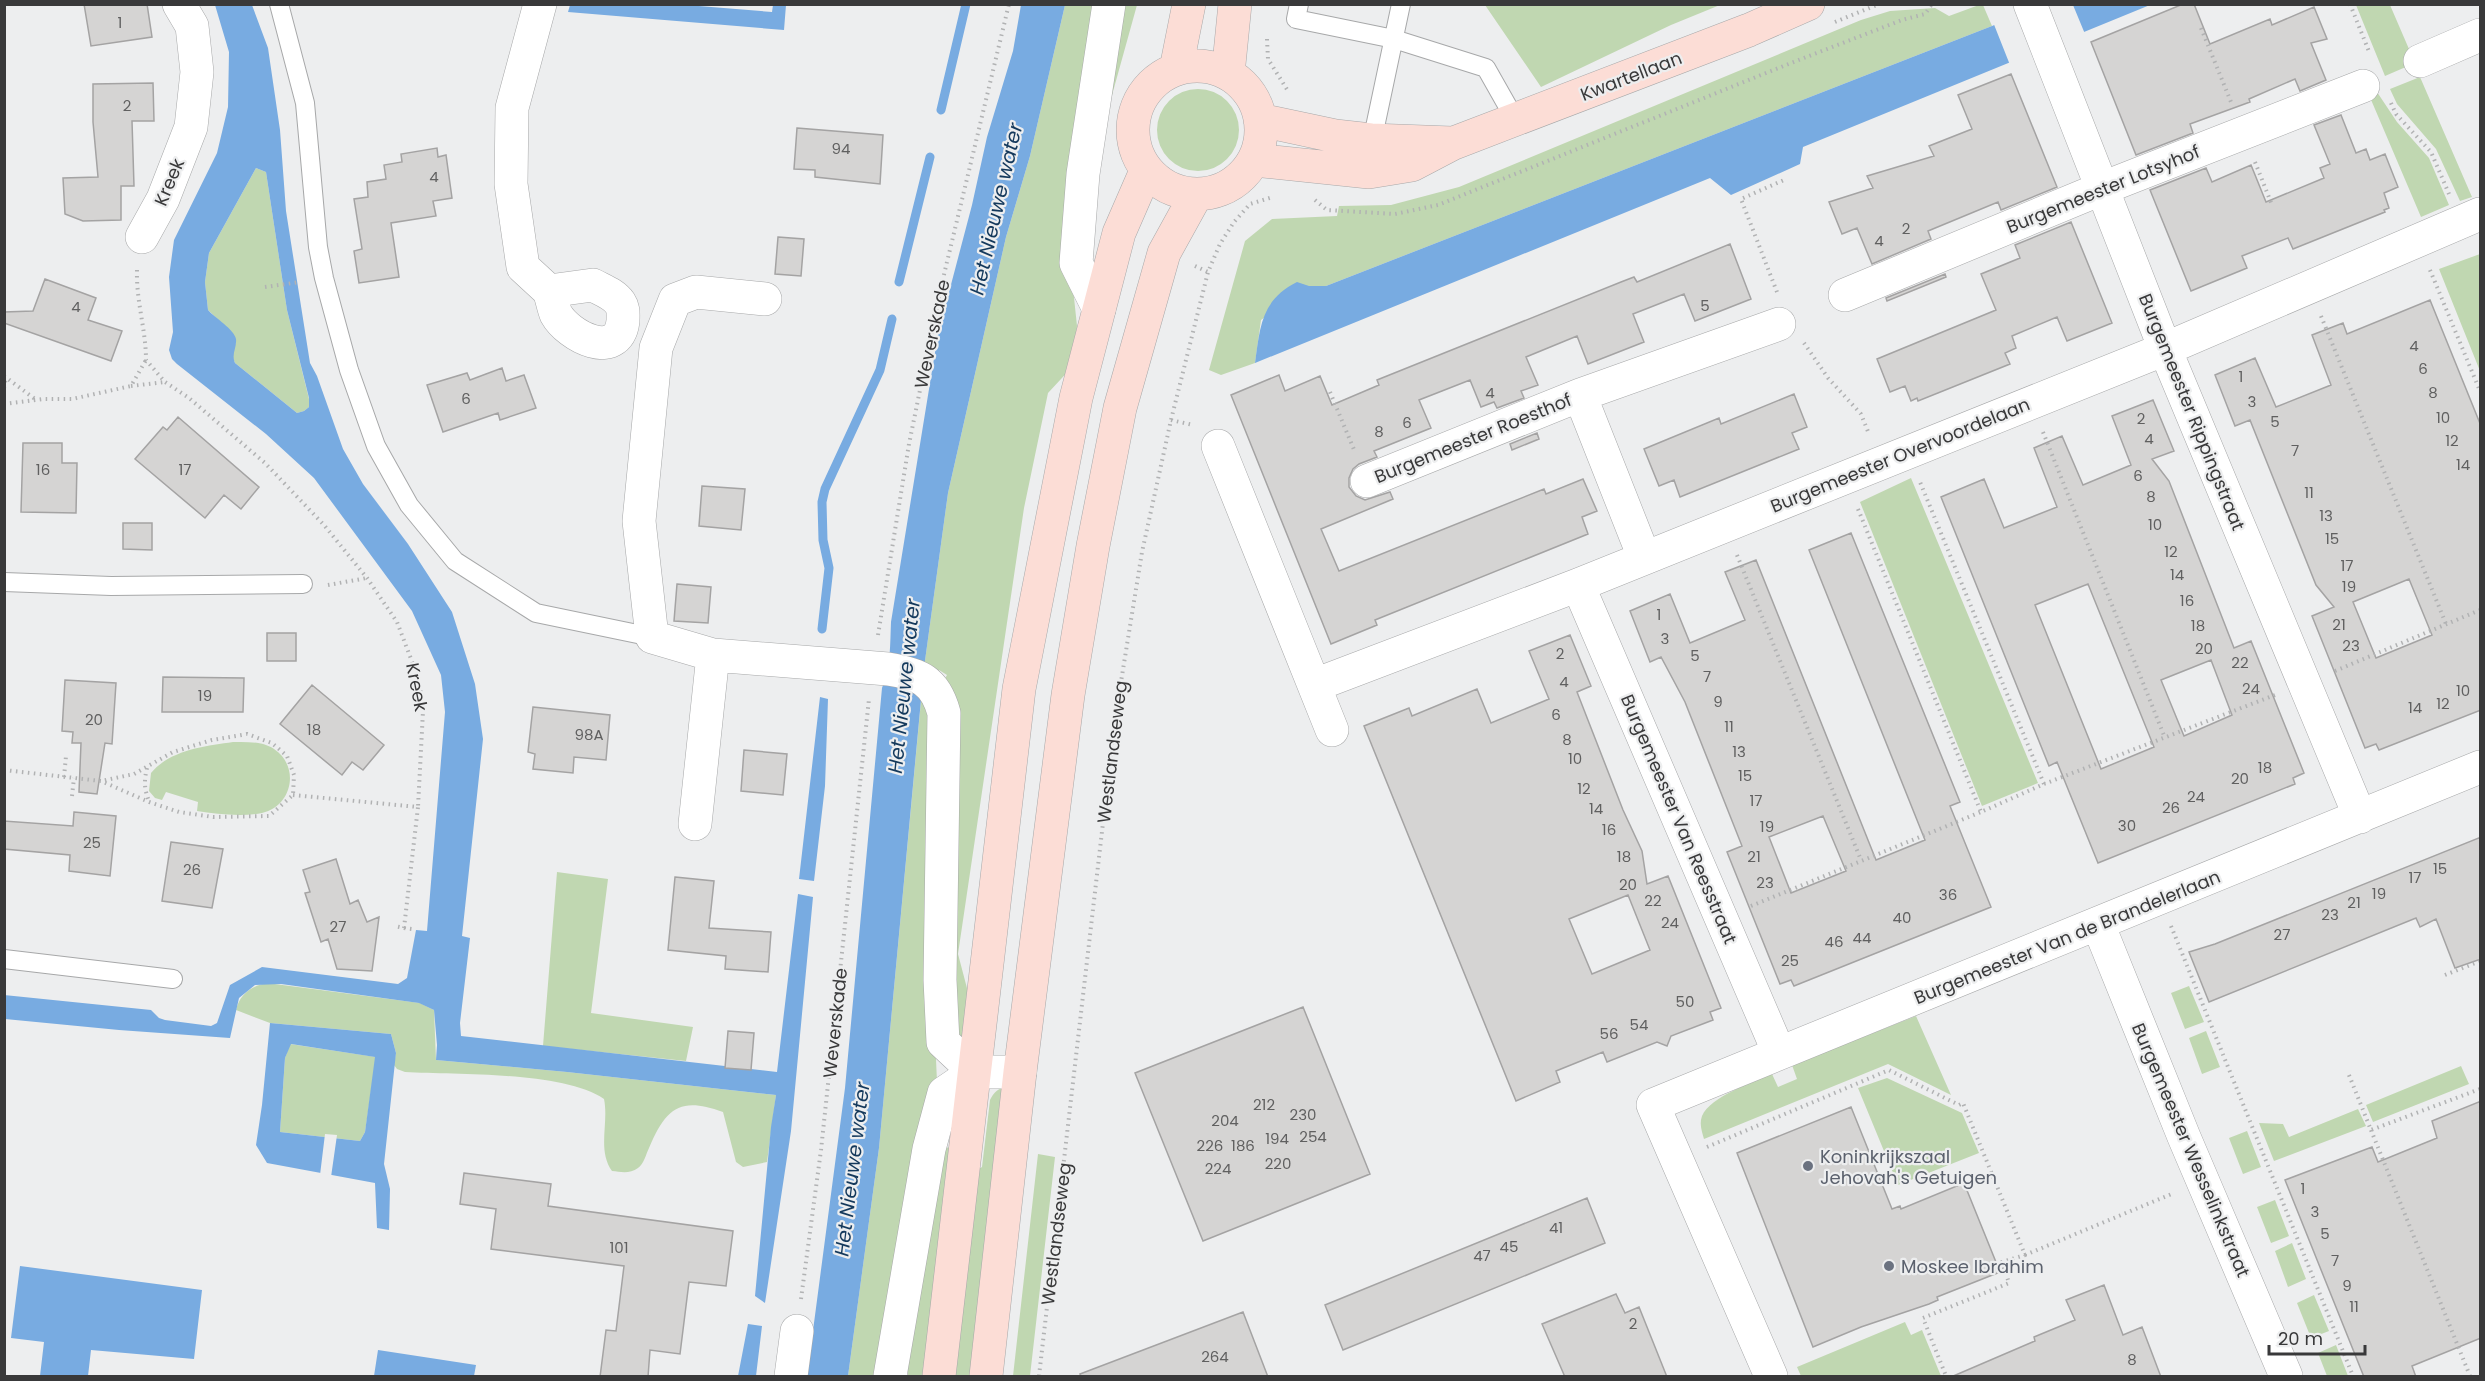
<svg xmlns="http://www.w3.org/2000/svg" width="2485" height="1381" font-family="Poppins,sans-serif">
  <rect width="100%" height="100%" fill="#edeeef"/>
  <!-- green -->
  <path fill="#c0d7b1" d="M1065 5H1098L1068 241 1077 326 1074 365 1048 393 1024 508 958 954 973 1011 969 1039H958L943 682 947 675 939 670 935 674 924 668 948 493 1006 237 1030 156Z
    M1115 5H1137L1094 160Z
    M1485 5H1720L1671 25 1541 87Z
    M1979 5H1983L1992 26 1326 286H1309L1261 320 1255 363 1221 375 1209 370 1245 241 1272 219 1337 216 1339 206 1391 205 1459 187 1861 20 1890 11 1935 8 1949 16Z
    M2356 5H2390L2415 63 2385 76Z
    M2420 77 2472 197 2460 201 2436 149 2397 104 2390 89Z
    M1157 130a41 41 0 1 1 82 0a41 41 0 1 1-82 0Z
    M2377 92 2397 122 2429 158 2449 205 2421 217 2369 95Z
    M256 168 266 172 287 310 309 399V407L304 411 297 413 235 363 232 356 236 341 229 330 208 310 205 282 209 253Z
    M2480 254V371L2439 269Z
    M1911 478 2038 783 1982 806 1860 502Z
    M921 701 935 704V1037L937 1082 884 1376H848L879 1148Z
    M233 742C246 742 263 741 274 749 300 766 293 806 262 813 241 817 217 814 197 811L198 802 166 792 162 800 155 798 149 791 151 773C170 750 205 746 233 742Z
    M557 872 608 879 591 1013 693 1027 686 1061 543 1046Z
    M267 983 420 1003 434 1010 436 1060 567 1072 776 1095 767 1162 743 1167 736 1162 723 1112C680 1096 666 1108 649 1148 646 1154 644 1164 638 1168 630 1174 621 1172 612 1171 597 1150 609 1123 604 1099 563 1071 457 1075 405 1072L397 1069 394 1065 396 1053 391 1034 270 1023 236 1010C240 994 251 986 267 983Z
    M2189 986 2204 1022 2185 1029 2171 993Z
    M1916 1016 1951 1095 1888 1064 1704 1139C1702 1132 1699 1124 1702 1116 1711 1096 1752 1083 1772 1074L1778 1087 1797 1079 1792 1065Z
    M2206 1031 2220 1067 2202 1074 2189 1038Z
    M290 1044 376 1057 365 1132 360 1141 280 1132 285 1058Z
    M2461 1066 2469 1084 2373 1122 2366 1105Z
    M1887 1078 1962 1113 1979 1153 1898 1185 1858 1088Z
    M1007 1087 977 1376H948L972 1173 982 1167 990 1100C994 1092 998 1088 1007 1087Z
    M2358 1109 2366 1126 2274 1161 2259 1123 2283 1124 2289 1137Z
    M2247 1131 2261 1167 2243 1174 2229 1138Z
    M942 1147 953 1148 929 1376H908V1361Z
    M1038 1154 1055 1157 1030 1376H1013Z
    M2275 1200 2289 1236 2271 1243 2257 1207Z
    M2292 1243 2306 1279 2288 1287 2275 1251Z
    M2314 1295 2329 1331 2311 1338 2297 1303Z
    M1905 1322 1911 1335 1922 1330 1941 1376H1801L1797 1367Z
    M2336 1345 2348 1376H2327L2318 1353Z"/>
  <!-- water -->
  <path fill="#78abe1" fill-rule="evenodd" d="M215 5H252L268 48 280 130 286 211 310 363 317 376 343 449 363 484 408 544 452 612 475 684 483 739 462 936 470 938 460 1023 461 1036 777 1072 798 894 813 897 791 1131 765 1303 755 1296 771 1127 776 1095 567 1072 436 1060 437 1045 434 1010 419 1003 281 984 255 985 239 998 230 1038 119 1030 5 1019 4 995 151 1010 159 1018 165 1020 211 1026 217 1023 230 985 262 967 398 984 407 978 416 930 427 931 445 712 441 675 412 611 314 478 266 434 177 364 172 359 169 350 173 332 169 277 174 240 217 153 228 107 229 52ZM256 168 266 172 287 310 309 398V407L304 411 297 413 235 363C231 354 237 348 236 339 234 329 215 318 208 310L205 282 209 253Z
    M570 5 674 4 772 12 773 5H786L784 30 568 12Z
    M1021 5H1065L1030 156 1006 237 948 493 924 668 879 1148 848 1376H807L845 1088 882 688C891 667 890 644 891 622L938 334 972 205 987 137 1013 51Z
    M2041 5H2150L1803 147 1800 164 1731 195 1710 178 1255 363C1260 327 1261 300 1297 282L1309 286H1326L1992 26Z
    M820 697 828 699 825 786 814 881 799 879Z
    M270 1023 391 1034 396 1053 384 1164 390 1189 389 1230 377 1228 375 1183 267 1163 256 1145 262 1105ZM291 1044 375 1057 365 1132 360 1141 280 1132 285 1058Z
    M20 1266 202 1290 194 1359 91 1350 88 1376H40L44 1342 11 1338Z
    M748 1324 762 1326 756 1376H738Z
    M378 1350 476 1365 474 1376H374Z"/>
  <!-- pier -->
  <path fill="#edeeef" d="M2034 4 2073 5 2085 34 2010 65 1993 22Z
    M325 1134 337 1135 331 1177 320 1175Z"/>
  <g fill="none" stroke-linecap="round" stroke-linejoin="round">
    <!-- stream -->
    <path stroke="#78abe1" stroke-width="9" d="M941 110 966 4
      M899 282 930 157
      M822 629 829 568 823 540 822 502 825 489 880 370 892 319"/>
  </g>
  <!-- building -->
  <path fill="#d5d4d3" stroke="#a4a3a3" stroke-width="1.5" fill-rule="evenodd" d="M84 4H147L152 37 91 46Z
    M2183 4H2194L2210 44 2270 19 2272 25 2314 7 2327 39 2311 43 2326 80 2300 91 2295 79 2249 99 2250 102 2190 124 2193 133 2136 155 2091 42Z
    M2011 74 2057 187 2001 210 1998 202 1928 231 1931 239 1872 264 1857 228 1842 234 1829 202 1873 188 1867 176 1934 156 1929 146 1972 129 1958 95Z
    M153 83 154 121H132L134 186H121V220L83 221 65 214 63 178 98 177 93 122V84Z
    M2341 115 2356 153 2366 149 2370 160 2385 154 2398 187 2384 193 2389 208 2384 210 2385 212 2293 249 2288 238 2242 256 2247 268 2191 291 2150 190 2206 168 2212 182 2251 165 2266 202 2324 178 2320 168 2330 164 2314 125Z
    M797 128 883 135 880 184 815 177V170L794 169Z
    M437 148 438 157 446 155 452 198 433 201 436 216 391 223 399 277 359 283 354 251 362 249 354 199 368 197 367 182 386 179 384 165 402 162 401 154Z
    M2071 222 2112 323 2067 341 2057 317 2012 336 2016 348 2005 353 2010 364 1918 401 1917 398 1911 401 1905 386 1890 392 1877 359 1996 310 1981 274 2020 258 2015 245Z
    M778 237 804 239 801 276 775 274Z
    M1730 244 1751 299 1695 321 1684 294 1633 314 1644 342 1588 364 1577 336 1526 357 1538 385 1521 391 1524 398 1497 408 1494 402 1481 407 1470 380 1419 400 1431 428 1374 451 1377 457 1359 464 1353 469 1349 478V487L1356 496 1365 500 1390 492 1393 499 1321 529 1339 571 1544 489 1546 494 1583 479 1597 511 1582 517 1588 534 1375 620 1377 625 1331 644 1231 395 1279 375 1285 391 1320 376 1332 405 1379 385 1377 380 1621 282 1634 277 1637 282Z
    M1945 274 1946 277 1887 301 1886 298Z
    M45 279 96 298 88 320 122 331 111 361 4 323V312L33 311Z
    M2430 300 2481 426V710L2379 750 2376 744 2365 748 2312 616 2334 607 2316 585 2250 420 2235 426 2215 375 2255 358 2276 407 2331 385 2312 335 2343 323 2347 334ZM2409 579 2432 635 2376 658 2353 602Z
    M502 368 506 381 524 375 536 408 500 420 498 413 443 432 427 385 467 373 470 380Z
    M1794 394 1807 427 1792 433 1799 449 1680 497 1674 480 1659 486 1644 449 1719 418 1721 424Z
    M2153 400 2174 451 2152 459 2169 481 2234 648 2251 641 2304 773 2293 778 2295 784 2098 863 2057 762 2049 766 1941 497 1984 479 2004 528 2057 507 2034 448 2062 436 2083 485 2131 465 2112 416ZM2088 584 2154 747 2101 769 2035 605ZM2211 660 2232 715 2184 736 2161 680Z
    M178 417 259 487 241 509 224 495 205 518 135 459 163 427 167 430Z
    M1537 433 1539 439 1512 450 1510 444Z
    M23 443H62V463H77L76 513 21 512Z
    M702 486 745 489 741 530 699 526Z
    M123 523H152V550L123 549Z
    M1851 533 1960 802 1950 806 1991 907 1794 986 1791 980 1780 984 1727 852 1742 846 1685 702 1661 657 1650 662 1630 611 1670 594 1690 643 1745 620 1725 572 1756 560 1876 860 1925 840 1809 550ZM1823 816 1846 871 1791 893 1769 837Z
    M677 584 711 587 708 623 674 621Z
    M267 633H296V661H267Z
    M1570 635 1591 686 1577 692 1623 810 1642 851 1647 884 1668 876 1721 1008 1710 1012 1713 1020 1671 1036 1667 1046 1657 1042 1607 1062 1603 1052 1556 1071 1560 1082 1516 1101 1364 726 1409 708 1412 716 1477 689 1491 723 1549 699 1529 651ZM1628 895 1650 950 1592 974 1569 919Z
    M163 677 244 678 243 712H162Z
    M65 680 116 683 112 744 105 743 97 794 79 792 81 743H72L73 732 62 731Z
    M312 685 384 745 363 770 352 762 342 775 280 724Z
    M533 707 610 715 606 760 574 757 573 773 533 769 535 754 528 752Z
    M744 750 787 754 783 795 741 791Z
    M74 812 116 816 110 876 69 871 70 855 4 849V821L73 826Z
    M2481 837V959L2455 968 2436 919 2420 927 2416 918 2209 1002 2189 952 2215 944Z
    M171 842 223 849 212 908 162 901Z
    M336 859 350 904 358 900 367 922 379 917 372 971 337 969 328 939 321 942 305 893 310 892 303 870Z
    M675 877 714 881 709 928 771 932 768 972 725 969 726 956 668 950Z
    M1303 1007 1370 1174 1203 1241 1135 1073Z
    M728 1031 754 1033 751 1070 725 1068Z
    M2481 1101V1338L2412 1366 2416 1377H2364L2285 1180 2372 1147 2378 1162 2437 1138 2432 1121Z
    M1851 1107 1892 1209 1900 1206 1901 1209 1964 1183 2000 1272 1937 1297 1938 1300 1929 1304 1861 1327 1813 1347 1737 1153Z
    M464 1173 551 1184 548 1206 733 1231 726 1286 689 1282 680 1354 650 1350 648 1377H600L606 1330 616 1331 624 1266 491 1249 496 1209 460 1204Z
    M1587 1198 1605 1243 1343 1350 1325 1305Z
    M2104 1285 2123 1335 2142 1327 2161 1377H1951L2035 1341 2034 1337 2075 1320 2066 1300Z
    M1616 1294 1625 1313 1639 1307 1667 1377H1565L1542 1324Z
    M1243 1312 1268 1377H1081L1080 1374Z"/>
  <g fill="none" stroke-linecap="round" stroke-linejoin="round">
    <!-- lane casing -->
    <g stroke="#a7a8a9" stroke-width="20">
      <path id="lane" d="M279 4 305 103 318 247 324 278 349 370 376 446 409 505 455 561 536 613 652 637
        M1299 4 1296 19 1394 39 1486 68 1516 121
        M1371 146 1401 4
        M4 582 111 586 303 584
        M4 959 173 979"/>
    </g>
    <!-- street casing -->
    <g stroke="#a7a8a9" stroke-width="34">
      <path id="street" d="M540 4 512 108 511 184 523 267 549 291
        M2030 4 2165 349 2360 817
        M2420 61 2480 35
        M142 237 163 199 191 127 197 72 192 26 179 4
        M593 285C602 290 614 294 620 303 624 309 623 314 623 321 618 362 568 336 556 314 553 307 552 298 549 291Z
        M1845 295 2103 188 2363 86
        M765 299 696 292 675 300 656 348 639 521 652 637 713 655 888 669C919 674 935 680 944 713L940 980 943 1042 975 1072H1020
        M1099 309 1076 263 1083 174 1109 4
        M1580 395 1644 557
        M1218 446 1332 730
        M1367 481 1580 395 1779 324
        M1578 585 1779 1053
        M1315 685 1578 585 2165 349 2480 214
        M695 824 713 655
        M2098 924 2184 1137 2286 1376
        M791 1376 797 1331
        M890 1376 929 1149 944 1093 975 1072
        M1771 1376 1653 1105 2480 767"/>
    </g>
    <!-- secondary casing -->
    <g stroke="#a7a8a9" stroke-width="34">
      <path id="secondary" d="M1133 130a64 64 0 1 1 128 0a64 64 0 1 1-128 0Z
        M1176 69 1189 4
        M1228 74 1235 4
        M1260 120 1335 136 1371 140 1452 143
        M1254 160 1369 172 1412 165 1454 143 1749 30 1808 4
        M939 1376 1019 689 1076 398 1119 233 1146 171
        M986 1376 1020 1072 1068 695 1093 546 1120 408 1164 253 1196 195"/>
    </g>
    <!-- path -->
    <path stroke="#b1b2b3" stroke-width="4" stroke-dasharray="1.5 4.5" stroke-linecap="butt" d="M2350 4 2370 54
      M1835 22 1879 4
      M2201 28 2231 102
      M1267 39 1268 59 1288 91
      M2391 103 2396 114 2431 152 2449 194
      M2255 162 2272 205
      M1315 200 1327 210 1395 214 1438 205 1791 63 1902 20 1925 14 1932 4
      M1195 266 1208 272
      M137 270C136 301 146 330 146 360L165 382 189 398 265 463 324 525 367 578 397 622 419 680 423 711 418 807
      M2430 270 2480 391
      M265 287 300 282
      M1777 292 1741 199 1784 180
      M2321 316 2446 624
      M1804 343 1828 378 1861 414 1869 434
      M4 376 35 399
      M131 386 165 382
      M4 388 6 377
      M1330 392 1355 452
      M4 404 43 399H72L131 386 146 360
      M1171 420 1193 425
      M2043 432 2165 738
      M1858 509 1981 812 2044 784 1920 482
      M1737 555 1861 860
      M328 585 367 578
      M878 635 909 444 941 287 1009 4
      M2335 671 2480 610
      M147 768C144 780 144 789 149 801
      M4 770 101 781 149 802 179 812 213 817 269 816 293 795 294 775 287 756 272 743 247 734 212 740 173 752 134 774 101 781
      M64 777 66 756
      M2044 784 2275 695
      M293 795 418 807 404 928 395 926
      M72 796 74 778
      M1751 906 1981 812
      M2171 926 2353 1376
      M404 928 412 929
      M2445 975 2480 961
      M2349 1075 2371 1130 2480 1089
      M2371 1130 2470 1376
      M1707 1147 1889 1070 1959 1105 1963 1103 2025 1255 2002 1262 2009 1283 1923 1318 1946 1376
      M2025 1255 2174 1193
      M801 1299 821 1150 869 699
      M1039 1376 1115 719 1142 552 1171 420 1208 272 1220 244 1234 222 1250 204 1273 197"/>
    <!-- lane -->
    <use href="#lane" stroke="#fff" stroke-width="18"/>
    <!-- street -->
    <use href="#street" stroke="#fff" stroke-width="33"/>
    <!-- secondary -->
    <use href="#secondary" stroke="#fcddd6" stroke-width="33"/>
  </g>
  <!-- markers -->
  <g fill="#6b7280" stroke="#edeeef" stroke-width="2">
    <circle cx="1808" cy="1166" r="6"/>
    <circle cx="1889" cy="1266" r="6"/>
  </g>
  <g text-anchor="middle" dominant-baseline="central" stroke-width="4.5" stroke-linejoin="round" paint-order="stroke">
    <!-- number labels -->
    <g font-size="15" fill="#606060">
      <text x="120" y="22">1</text>
      <text x="127" y="105">2</text>
      <text x="841" y="148">94</text>
      <text x="434" y="176">4</text>
      <text x="1906" y="228">2</text>
      <text x="1879" y="240">4</text>
      <text x="1705" y="305">5</text>
      <text x="76" y="306">4</text>
      <text x="2414" y="345">4</text>
      <text x="2423" y="368">6</text>
      <text x="2241" y="376">1</text>
      <text x="1490" y="392">4</text>
      <text x="2433" y="392">8</text>
      <text x="466" y="398">6</text>
      <text x="2252" y="401">3</text>
      <text x="2443" y="417">10</text>
      <text x="2141" y="418">2</text>
      <text x="2275" y="421">5</text>
      <text x="1407" y="422">6</text>
      <text x="1379" y="431">8</text>
      <text x="2149" y="438">4</text>
      <text x="2452" y="440">12</text>
      <text x="2295" y="450">7</text>
      <text x="2463" y="464">14</text>
      <text x="43" y="469">16</text>
      <text x="185" y="469">17</text>
      <text x="2138" y="475">6</text>
      <text x="2309" y="492">11</text>
      <text x="2151" y="496">8</text>
      <text x="2326" y="515">13</text>
      <text x="2155" y="524">10</text>
      <text x="2332" y="538">15</text>
      <text x="2171" y="551">12</text>
      <text x="2347" y="565">17</text>
      <text x="2177" y="574">14</text>
      <text x="2349" y="586">19</text>
      <text x="2187" y="600">16</text>
      <text x="1659" y="614">1</text>
      <text x="2339" y="624">21</text>
      <text x="2198" y="625">18</text>
      <text x="1665" y="638">3</text>
      <text x="2351" y="645">23</text>
      <text x="2204" y="648">20</text>
      <text x="1560" y="653">2</text>
      <text x="1695" y="655">5</text>
      <text x="2240" y="662">22</text>
      <text x="1707" y="676">7</text>
      <text x="1564" y="681">4</text>
      <text x="2251" y="688">24</text>
      <text x="2463" y="690">10</text>
      <text x="205" y="695">19</text>
      <text x="1718" y="701">9</text>
      <text x="2443" y="703">12</text>
      <text x="2415" y="707">14</text>
      <text x="1556" y="714">6</text>
      <text x="94" y="719">20</text>
      <text x="1729" y="726">11</text>
      <text x="314" y="729">18</text>
      <text x="589" y="734">98A</text>
      <text x="1567" y="739">8</text>
      <text x="1739" y="751">13</text>
      <text x="1575" y="758">10</text>
      <text x="2265" y="767">18</text>
      <text x="1745" y="775">15</text>
      <text x="2240" y="778">20</text>
      <text x="1584" y="788">12</text>
      <text x="2196" y="796">24</text>
      <text x="1756" y="800">17</text>
      <text x="2171" y="807">26</text>
      <text x="1596" y="808">14</text>
      <text x="2127" y="825">30</text>
      <text x="1767" y="826">19</text>
      <text x="1609" y="829">16</text>
      <text x="92" y="842">25</text>
      <text x="1624" y="856">18</text>
      <text x="1754" y="856">21</text>
      <text x="2440" y="868">15</text>
      <text x="192" y="869">26</text>
      <text x="2415" y="877">17</text>
      <text x="1765" y="882">23</text>
      <text x="1628" y="884">20</text>
      <text x="2379" y="893">19</text>
      <text x="1948" y="894">36</text>
      <text x="1653" y="900">22</text>
      <text x="2354" y="902">21</text>
      <text x="2330" y="914">23</text>
      <text x="1902" y="917">40</text>
      <text x="1670" y="922">24</text>
      <text x="338" y="926">27</text>
      <text x="2282" y="934">27</text>
      <text x="1862" y="937">44</text>
      <text x="1834" y="941">46</text>
      <text x="1790" y="960">25</text>
      <text x="1685" y="1001">50</text>
      <text x="1639" y="1024">54</text>
      <text x="1609" y="1033">56</text>
      <text x="1264" y="1104">212</text>
      <text x="1303" y="1114">230</text>
      <text x="1225" y="1120">204</text>
      <text x="1313" y="1136">254</text>
      <text x="1277" y="1138">194</text>
      <text x="1210" y="1145">226</text>
      <text x="1243" y="1145">186</text>
      <text x="1278" y="1163">220</text>
      <text x="1218" y="1168">224</text>
      <text x="2303" y="1188">1</text>
      <text x="2315" y="1211">3</text>
      <text x="1556" y="1227">41</text>
      <text x="2325" y="1233">5</text>
      <text x="1509" y="1246">45</text>
      <text x="619" y="1247">101</text>
      <text x="1482" y="1255">47</text>
      <text x="2335" y="1260">7</text>
      <text x="2347" y="1285">9</text>
      <text x="2354" y="1306">11</text>
      <text x="1633" y="1323">2</text>
      <text x="1215" y="1356">264</text>
      <text x="2132" y="1359">8</text>
    </g>
    <!-- street labels -->
    <g font-size="18" fill="#39393a" stroke="#edeeef">
      <text transform="translate(1631 76) rotate(-21)">Kwartellaan</text>
      <text transform="translate(169 182) rotate(-67)">Kreek</text>
      <text transform="translate(2103 189) rotate(-22)">Burgemeester Lotsyhof</text>
      <text transform="translate(932 334) rotate(-78)">Weverskade</text>
      <text transform="translate(2192 412) rotate(68)">Burgemeester Rippingstraat</text>
      <text transform="translate(1473 438) rotate(-22)">Burgemeester Roesthof</text>
      <text transform="translate(1900 455) rotate(-22)">Burgemeester Overvoordelaan</text>
      <text transform="translate(417 687) rotate(79)">Kreek</text>
      <text transform="translate(1112 752) rotate(-83)">Westlandseweg</text>
      <text transform="translate(1679 819) rotate(67)">Burgemeester Van Reesstraat</text>
      <text transform="translate(2067 937) rotate(-22)">Burgemeester Van de Brandelerlaan</text>
      <text transform="translate(835 1023) rotate(-84)">Weverskade</text>
      <text transform="translate(2191 1150) rotate(67)">Burgemeester Wesselinkstraat</text>
      <text transform="translate(1056 1234) rotate(-83)">Westlandseweg</text>
    </g>
    <!-- worship labels -->
    <g font-size="18" fill="#5b616d" stroke="#edeeef" text-anchor="start">
      <text x="1820" y="1156">Koninkrijkszaal<tspan x="1820" dy="21">Jehovah's Getuigen</tspan></text>
      <text x="1901" y="1266">Moskee Ibrahim</text>
    </g>
    <!-- water labels -->
    <g font-size="20" font-style="italic" fill="#14395c" stroke="#edeeef">
      <text transform="translate(996 209) rotate(-77)">Het Nieuwe water</text>
      <text transform="translate(904 686) rotate(-84)">Het Nieuwe water</text>
      <text transform="translate(852 1169) rotate(-83)">Het Nieuwe water</text>
    </g>
  </g>
  <!-- border -->
  <rect width="2485" height="1381" fill="none" stroke="#39393a" stroke-width="12"/>
  <!-- scale -->
  <path d="M2269 1345v9h96v-9" fill="none" stroke="#39393a" stroke-width="3"/>
  <text x="2278" y="1345" font-size="18" fill="#39393a" stroke="#edeeef" stroke-width="4.5" paint-order="stroke">20 m</text>
</svg>
